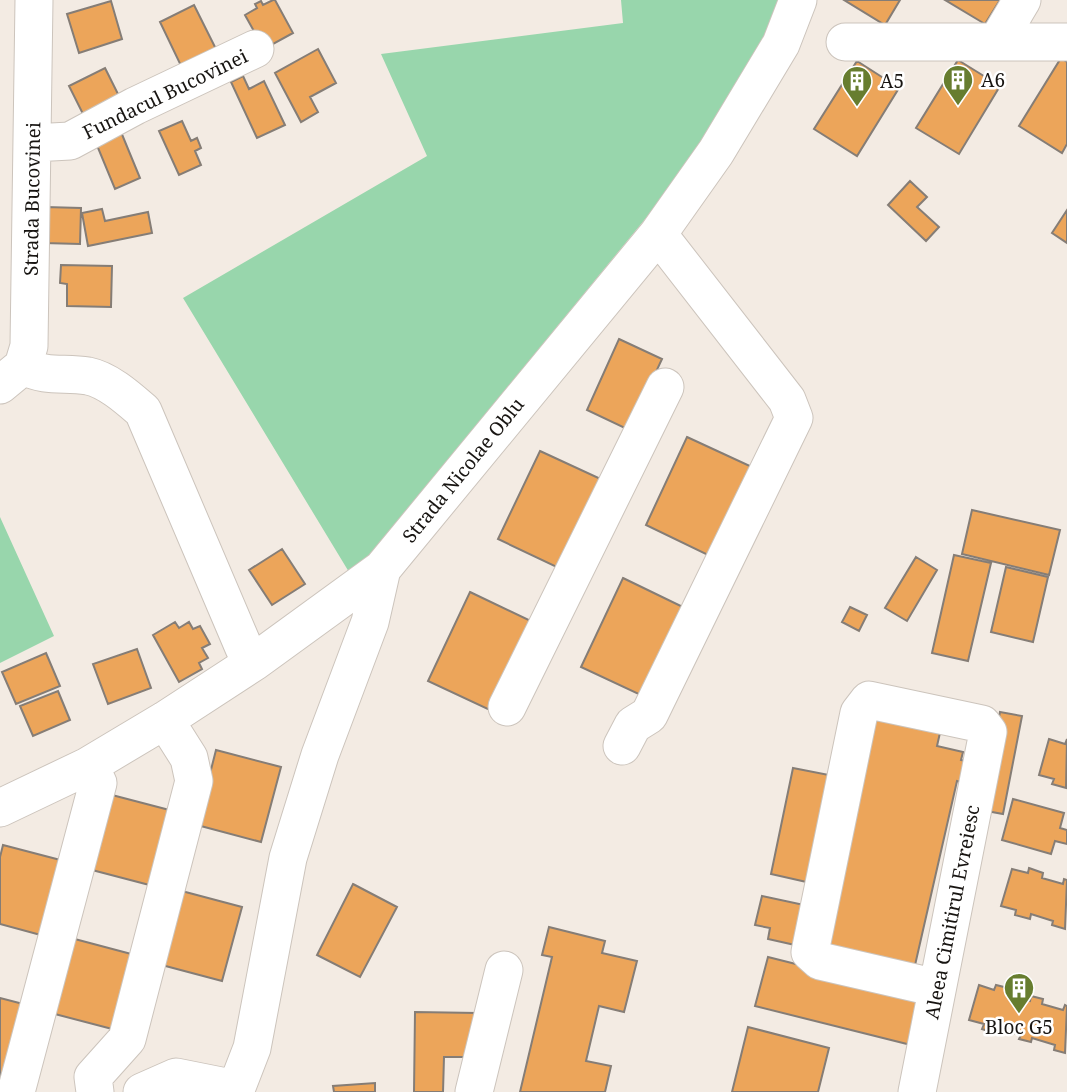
<svg xmlns="http://www.w3.org/2000/svg" width="1067" height="1092" font-family="'Noto Serif',serif">
  <rect width="100%" height="100%" fill="#f3ebe3"/>
  <!-- green -->
  <path fill="#98d6ac" d="M621 0H787L709 141 352 577 183 298 427 156 381 54 623 23Z
    M0 517 54 636 0 663Z"/>
  <!-- building -->
  <path fill="#eca55a" stroke="#857d76" stroke-width="2" d="M273 0H275L293 33 264 49 245 15 257 8 255 4 261 1 263 5Z
    M844 0H900L885 25Z
    M945 0H1000L985 24Z
    M111 1 122 39 79 53 67 14Z
    M194 5 219 55 184 72 160 22Z
    M318 49 336 83 310 97 318 112 301 122 275 73Z
    M1061 58 1067 62V144L1062 153 1019 126Z
    M958 60 1000 86 959 154 916 128Z
    M857 61 899 88 857 156 814 129Z
    M105 68 122 102 86 120 69 86Z
    M243 76 249 89 264 81 285 125 257 138 231 82Z
    M182 121 191 141 197 138 201 148 195 151 201 165 179 175 159 131Z
    M121 132 140 178 115 189 96 143Z
    M910 181 927 197 917 207 939 227 926 241 888 205Z
    M45 207 81 208 80 244 44 243Z
    M102 209 105 221 148 212 152 233 88 246 82 213Z
    M1067 210V243L1052 233Z
    M61 265 112 266 111 307 67 306V284L60 283Z
    M619 339 662 359 629 430 587 410Z
    M687 437 752 467 710 556 646 525Z
    M540 451 605 481 563 570 498 539Z
    M972 510 1060 530 1049 575 962 554Z
    M282 549 305 584 272 605 249 570Z
    M954 555 991 563 968 661 932 653Z
    M916 557 937 570 907 621 885 608Z
    M1006 567 1048 577 1033 642 991 632Z
    M623 578 687 609 645 697 581 667Z
    M470 592 535 623 492 711 428 681Z
    M850 607 867 615 859 631 842 622Z
    M175 622 179 628 189 622 193 629 200 626 210 644 202 648 208 658 199 663 202 669 179 682 153 635Z
    M137 649 151 688 108 704 93 664Z
    M46 653 60 686 16 704 2 672Z
    M58 691 70 720 33 736 20 706Z
    M876 709 942 724 937 746 963 752 961 760 970 762 965 783 957 781 913 974 822 949Z
    M1000 712 1022 716 1003 814 981 810Z
    M1049 739 1065 744 1067 739 1066 788 1052 784 1054 779 1039 775Z
    M216 750 281 767 261 842 197 825Z
    M793 768 834 776 811 883 771 874Z
    M112 795 177 812 157 887 92 870Z
    M1013 799 1064 813 1060 828 1067 830V844L1055 841 1051 854 1002 840Z
    M3 845 68 862 48 937 0 924V857Z
    M1029 868 1043 873 1042 878 1063 884 1064 879 1067 880 1065 929 1052 925 1053 921 1031 914 1030 919 1015 915 1016 910 1001 906 1012 869 1028 873Z
    M353 884 397 907 360 977 317 955Z
    M178 890 242 907 222 981 158 964Z
    M762 896 804 905 795 945 768 939 770 928 755 925Z
    M549 927 605 941 602 953 637 961 624 1012 599 1006 586 1061 611 1066 605 1092H520L552 957 542 955Z
    M71 938 135 955 116 1030 51 1013Z
    M768 957 923 996 911 1045 755 1006Z
    M979 985 994 990 996 985 1008 988 1006 994 1030 1001 1031 996 1043 999 1042 1004 1063 1010 1065 1005 1067 1006 1065 1053 1054 1050 1055 1045 1032 1038 1031 1042 1019 1039 1021 1035 996 1028 995 1033 982 1029 984 1024 969 1020Z
    M0 998 27 1005 7 1080 0 1078Z
    M415 1012 477 1013 476 1057H444L443 1092H414Z
    M748 1027 829 1048 818 1092H732Z
    M375 1083V1092H334L333 1086Z"/>
  <g fill="none" stroke-linecap="round" stroke-linejoin="round">
    <!-- minor casing -->
    <g stroke="#ccc4bc" stroke-width="39">
      <path id="minor" d="M845 42H1067
        M997 42 1022 0
        M33 143 70 141 135 106 255 49
        M23 366C48 378 63 372 88 376 108 380 128 398 143 411L244 648 254 662
        M0 385 23 366 29 346 34 0
        M507 707 665 387
        M622 746 633 725 649 715 794 418 787 400 658 234
        M0 808 88 766 165 720 254 662 382 569 658 234 716 152 781 44 798 0
        M16 1092 98 783 88 766
        M95 1092 93 1077 127 1039 194 781 189 758 165 720
        M142 1092 176 1077 236 1089
        M235 1092 252 1048 288 858 320 755 370 622 382 569
        M474 1092 504 970
        M917 1092 988 732 982 724 869 700 859 713 810 952 820 961 937 988"/>
    </g>
    <!-- minor -->
    <use href="#minor" stroke="#fff" stroke-width="37"/>
  </g>
  <!-- icons -->
  <defs>
    <g id="building-pin" transform="scale(1.575)"><path d="M0 17L-7.5 6A9.5 9.5 0 1 1 7.5 6Z" fill="#677d2f" stroke="#fff"/><path d="M-4-6H4V6H1V3H-1V6H-4ZM-2.5-4.3h1.7v1.8h-1.7ZM.8-4.3h1.7v1.8H.8ZM-2.5-1h1.7V.8h-1.7ZM.8-1h1.7V.8H.8Z" fill="#fff"/></g>
  </defs>
  <g fill-rule="evenodd">
    <use href="#building-pin" x="958" y="80"/>
    <use href="#building-pin" x="857" y="81"/>
    <use href="#building-pin" x="1019" y="988"/>
  </g>
  <g text-anchor="middle" dominant-baseline="central" stroke-width="5" stroke-linejoin="round" paint-order="stroke">
    <!-- poi labels -->
    <g font-size="19" fill="#181512" stroke="#fff" text-anchor="start">
      <text x="981" y="80">A6</text>
      <text x="880" y="81">A5</text>
      <text x="1019" y="1027" text-anchor="middle">Bloc G5</text>
    </g>
    <!-- street labels -->
    <g font-size="19" fill="#181512" stroke="#fff">
      <text transform="translate(165 94) rotate(-26)">Fundacul Bucovinei</text>
      <text transform="translate(32 199) rotate(-89)">Strada Bucovinei</text>
      <text transform="translate(463 470) rotate(-51)">Strada Nicolae Oblu</text>
      <text transform="translate(952 912) rotate(-79)">Aleea Cimitirul Evreiesc</text>
    </g>
  </g>
</svg>
